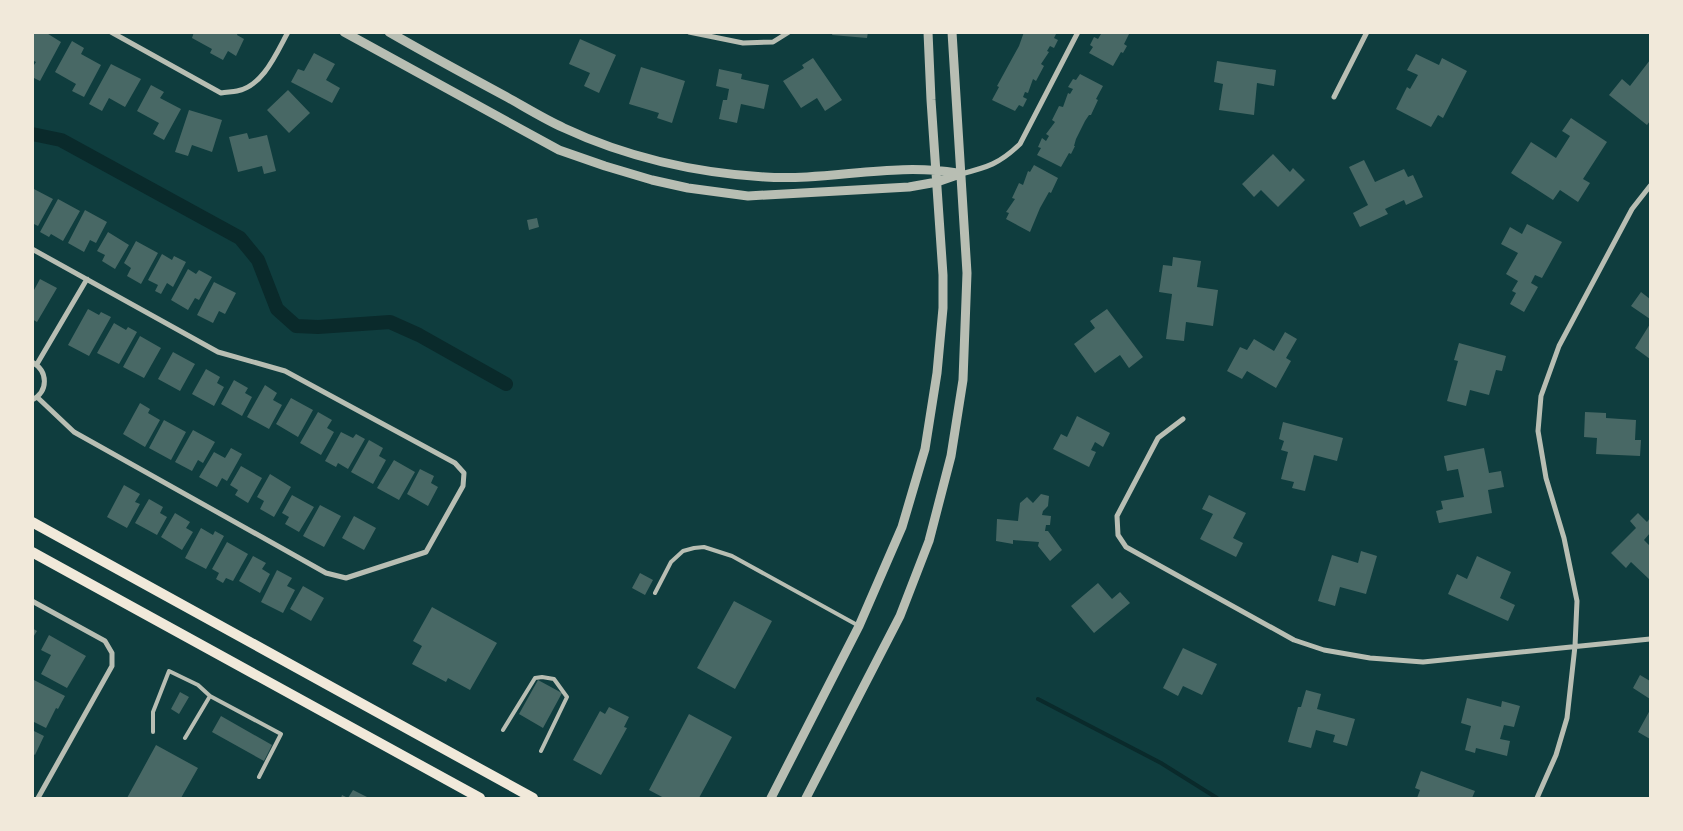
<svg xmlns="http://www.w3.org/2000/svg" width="1683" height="831" font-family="Mulish,sans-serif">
  <rect width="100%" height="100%" fill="#0f3d3e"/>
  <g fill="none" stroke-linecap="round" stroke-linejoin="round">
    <!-- stream -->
    <path stroke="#0a2a2b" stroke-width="4" d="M1038 699 1161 763 1217 798"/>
    <!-- canal -->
    <path stroke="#0a2a2b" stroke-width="14" d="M32 134 61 140 240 238 258 260 277 309 296 326 318 327 390 322 419 335 506 384"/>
  </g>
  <!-- building -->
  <path fill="#486865" d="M32 32H45L61 42 40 81 32 77V68L36 62 32 60Z
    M194 32H238L237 35 244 39 236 56 228 51 223 60 210 53 212 49 192 38Z
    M833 32H868L867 38 832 35Z
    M1024 32H1057L1054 38 1058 40 1054 48 1050 46 1047 51 1049 52 1041 64 1044 66 1036 81 1033 79 1028 93 1025 92 1023 97 1027 99 1023 107 1019 105 1015 111 992 100 999 87 997 86 1019 46Z
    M1097 32H1130L1124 44 1127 46 1123 53 1121 52 1113 66 1089 53 1093 47 1090 45 1094 37 1098 39 1101 34Z
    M580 39 616 55 599 93 584 86 590 73 569 64Z
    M72 41 84 48 81 54 101 65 84 97 72 91 76 84 55 72Z
    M314 53 335 64 326 80 340 88 332 103 291 82 298 69 304 71Z
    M1416 54 1439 65 1442 58 1467 71 1443 118 1438 115 1431 127 1396 109 1407 87 1410 89 1418 75 1407 70Z
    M813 58 842 100 825 111 817 98 801 108 783 81 804 68 802 65Z
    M1650 60V121L1647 125 1609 95 1622 79 1630 86Z
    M1217 61 1276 70 1274 86 1257 83 1254 115 1219 110 1223 84 1214 82Z
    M111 64 141 79 125 107 109 98 102 111 89 104Z
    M641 67 685 81 672 123 657 118 659 113 629 104Z
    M719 69 742 74 741 79 769 85 764 109 741 104 737 123 719 119 723 100H727L729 89 716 86Z
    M1080 74 1103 86 1096 99 1098 100 1091 115H1089L1085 121 1076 139 1074 146H1075L1071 154 1069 153 1061 167 1037 155 1041 148 1038 147 1042 138 1046 141 1049 136 1046 134 1055 122 1052 120 1059 106 1063 107 1068 93 1070 94 1073 89 1068 87 1073 79 1076 80Z
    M151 85 164 92 160 98 181 109 164 140 153 134 159 123 137 111Z
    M288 90 310 113 289 133 267 110Z
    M189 110 222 120 212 152 192 145 188 156 175 152Z
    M1571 118 1607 142 1583 179 1590 183 1578 202 1560 190 1553 200 1511 173 1531 142 1556 158 1570 136 1562 131Z
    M247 133 249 139 267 135 276 171 264 174 262 166 238 172 229 137Z
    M1273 154 1290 172 1293 168 1305 180 1278 207 1261 190 1254 197 1242 184Z
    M1364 160 1375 182 1404 169 1408 177 1413 175 1423 197 1406 205 1404 200 1385 209 1388 214 1360 227 1353 213 1368 205 1349 167Z
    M1034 165 1058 178 1051 193 1049 192 1040 208 1030 232 1006 219 1009 213 1006 212 1015 199 1012 198 1019 183 1023 185 1028 171 1030 172Z
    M32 188 53 199 38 226 32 223Z
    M58 199 80 211 63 241 51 234 49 237 40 232Z
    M85 210 107 222 96 243 90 240 84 252 68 243Z
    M537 218 539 227 529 230 527 220Z
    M1527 224 1562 242 1542 278 1535 275 1531 283 1538 287 1524 312 1510 304 1516 293 1512 291 1518 281 1506 274 1518 253 1501 244 1510 227 1522 234Z
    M108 232 129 245 115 269 102 261 105 255 97 251Z
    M136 241 158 253 141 284 127 276 131 268 124 263Z
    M162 254 172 260 174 256 186 262 173 287 167 283 161 294 155 291 158 285 148 280Z
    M1173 257 1201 261 1197 287 1218 290 1213 326 1186 322 1184 341 1166 339 1172 294 1159 292 1163 265 1172 266Z
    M188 269 196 274 199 270 212 277 199 300 195 298 188 310 171 300Z
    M40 279 57 288 37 322 32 319V289L34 290Z
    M214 282 236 293 225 314 219 311 213 323 197 315Z
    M1641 292 1650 299V319L1631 306Z
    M88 309 99 315 101 312 111 317 89 356 68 345Z
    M1107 309 1143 357 1129 368 1120 355 1095 373 1074 344 1095 328 1090 321Z
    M114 323 126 330 128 327 137 332 119 364 97 353Z
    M1650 324V359L1635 348Z
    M1285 332 1297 339 1286 358 1291 361 1276 388 1247 371 1242 379 1227 371 1240 347 1247 350 1254 339 1274 351Z
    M140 336 161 348 144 378 123 367Z
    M1459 343 1506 356 1502 371 1496 370 1489 395 1470 390 1466 406 1447 401 1458 361 1454 360Z
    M173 352 195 364 180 391 158 379Z
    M206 369 220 377 217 383 224 387 214 406 192 394Z
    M234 380 248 388 245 393 252 397 242 416 221 404Z
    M265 385 277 393 273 400 282 405 269 429 247 417Z
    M291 398 313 410 298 437 276 424Z
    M140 403 150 409 148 413 160 420 145 447 123 434Z
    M318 412 332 420 327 428 334 432 321 455 300 443Z
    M1585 412 1606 413V418L1636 420 1635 440H1641L1640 456 1596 454 1597 438 1584 437Z
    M1077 416 1110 433 1103 447 1095 442 1091 450 1096 452 1089 467 1053 449 1061 434 1067 437Z
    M164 420 186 432 171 460 149 448Z
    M1283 422 1343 438 1337 461 1314 455 1305 491 1292 488 1294 482 1281 479 1288 452 1281 450 1284 441 1279 439Z
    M193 430 215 442 203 463 198 460 192 471 175 462Z
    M341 432 353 438 356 434 365 439 348 469 338 463 336 467 325 461Z
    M369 440 383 448 379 456 386 460 373 484 351 472Z
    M231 448 242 454 227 481 222 478 217 487 199 477 214 452 225 458Z
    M1484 448 1489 473 1501 471 1504 487 1488 490 1492 513 1439 523 1436 511 1443 509 1441 501 1464 497 1458 469 1447 471 1444 456Z
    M394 460 415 472 399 500 377 488Z
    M241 466 262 478 248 503 235 495 238 490 230 485Z
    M420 469 434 476 431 483 438 487 428 506 407 494Z
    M270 474 291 487 274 517 260 509 264 501 257 497Z
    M124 485 140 494 135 502 140 504 127 528 107 517Z
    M1041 494 1049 496 1048 506 1043 511 1042 515 1051 516 1050 525H1046L1045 531H1048L1062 550 1050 561 1038 546 1039 542 1013 540V544L996 541 997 519 1018 521 1020 503 1027 497 1033 503Z
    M292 495 314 507 299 532 285 524 289 517 282 513Z
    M1209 495 1246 513 1233 538 1243 543 1236 557 1200 539 1213 514 1202 509Z
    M149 499 163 507 160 513 167 517 157 535 135 523Z
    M320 505 341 516 324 547 303 536Z
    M175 513 190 522 186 528 193 532 182 550 161 537Z
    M1638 513 1647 522 1650 518V533L1644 540 1650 546V580L1631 562 1626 568 1611 553 1636 528 1630 521Z
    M354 516 376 528 364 550 342 538Z
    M201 528 213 535 215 531 224 536 206 569 185 558Z
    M227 542 248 554 233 581 226 578 223 583 216 579 219 573 212 569Z
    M1361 551 1377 556 1366 594 1340 587 1335 606 1318 601 1332 555 1358 563Z
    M253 556 266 563 262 569 270 574 260 593 239 581Z
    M1477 556 1511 572 1500 598 1515 605 1508 621 1448 594 1457 574 1467 579Z
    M277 570 292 578 287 586 295 590 283 613 261 602Z
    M640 573 653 580 645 595 632 588Z
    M1098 583 1112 599 1120 592 1130 603 1094 633 1071 606Z
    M303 586 324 598 311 621 290 609Z
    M734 601 772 621 735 689 697 668Z
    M432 607 497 643 470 690 448 678 446 682 412 664 422 646 413 641Z
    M32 628 37 631 32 639Z
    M49 635 86 656 67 688 41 674 51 655 41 650Z
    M1183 648 1217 664 1202 695 1183 686 1178 696 1163 688Z
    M1640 675 1650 681V699L1633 688Z
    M32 679 65 696 58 709 56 708 46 728 32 721Z
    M538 680 562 693 543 728 519 714Z
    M1306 690 1321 694 1317 709 1355 719 1347 746 1333 742 1335 735 1316 730 1311 748 1288 742 1298 707H1301Z
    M180 692 189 697 179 714 171 709Z
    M1467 698 1501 707 1502 701 1520 706 1514 727 1504 725 1500 739 1510 741 1507 756 1476 748 1475 753 1465 750 1471 726 1461 723Z
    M609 707 629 717 624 727 627 728 601 775 573 760 600 711 605 714Z
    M1650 710V739L1638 732Z
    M689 714 732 737 699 798H664L649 790Z
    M221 716 272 745 264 761 212 732Z
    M32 730 44 736 35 755 32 753Z
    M156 745 198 768 181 798H127Z
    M1421 771 1475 791 1472 798H1417L1420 790 1415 788Z
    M353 790 369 798H341L342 795 348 798Z"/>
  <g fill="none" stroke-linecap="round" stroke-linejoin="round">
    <!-- service -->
    <path stroke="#b8beb3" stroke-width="4" d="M655 593 671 562 683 551 694 548 704 547 732 556 859 626
      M503 730 535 678 542 677 554 679 567 697 541 751
      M153 732V712L169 671 198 685 210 696
      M185 738 210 696 281 734 259 777"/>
    <!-- minor -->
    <path stroke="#b8beb3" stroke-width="5" d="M111 32 221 93C226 92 232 92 237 91 263 86 276 54 288 32
      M689 32 743 43 773 42 789 32
      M1334 97 1367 32
      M961 174C988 167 999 164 1020 144L1078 32
      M32 249 218 352 285 371 455 463 464 473 463 486 426 552 346 578 326 573 74 432 37 397
      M32 362C48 371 49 391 32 400
      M37 364 87 279
      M1183 419 1158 438 1117 516 1118 535 1126 547 1294 640 1324 650 1370 658 1423 662 1650 639
      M32 601 105 641 112 653V666L38 798
      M1537 798 1556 755 1567 718 1575 646 1577 601 1564 538 1546 478 1538 431 1541 396 1559 346 1632 209 1650 186"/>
    <!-- tertiary -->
    <path stroke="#b8beb3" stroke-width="9" d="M344 32 559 150 605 166 652 180 688 188 748 196 909 187 937 182 960 174
      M389 32C427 54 466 75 505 96 525 107 544 119 564 128 626 157 697 173 765 177 830 181 893 162 957 173
      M771 798 859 626 902 527 925 449 937 373 943 308V275L931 100 928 32
      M806 798 900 616 929 541 951 456 963 380 967 273 952 32"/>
    <!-- secondary -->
    <path stroke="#f1e9da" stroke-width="10" d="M32 522 533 798
      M32 552 480 798"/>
  </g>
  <!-- border -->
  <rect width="1683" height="831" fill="none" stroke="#f1e9da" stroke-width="68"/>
</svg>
